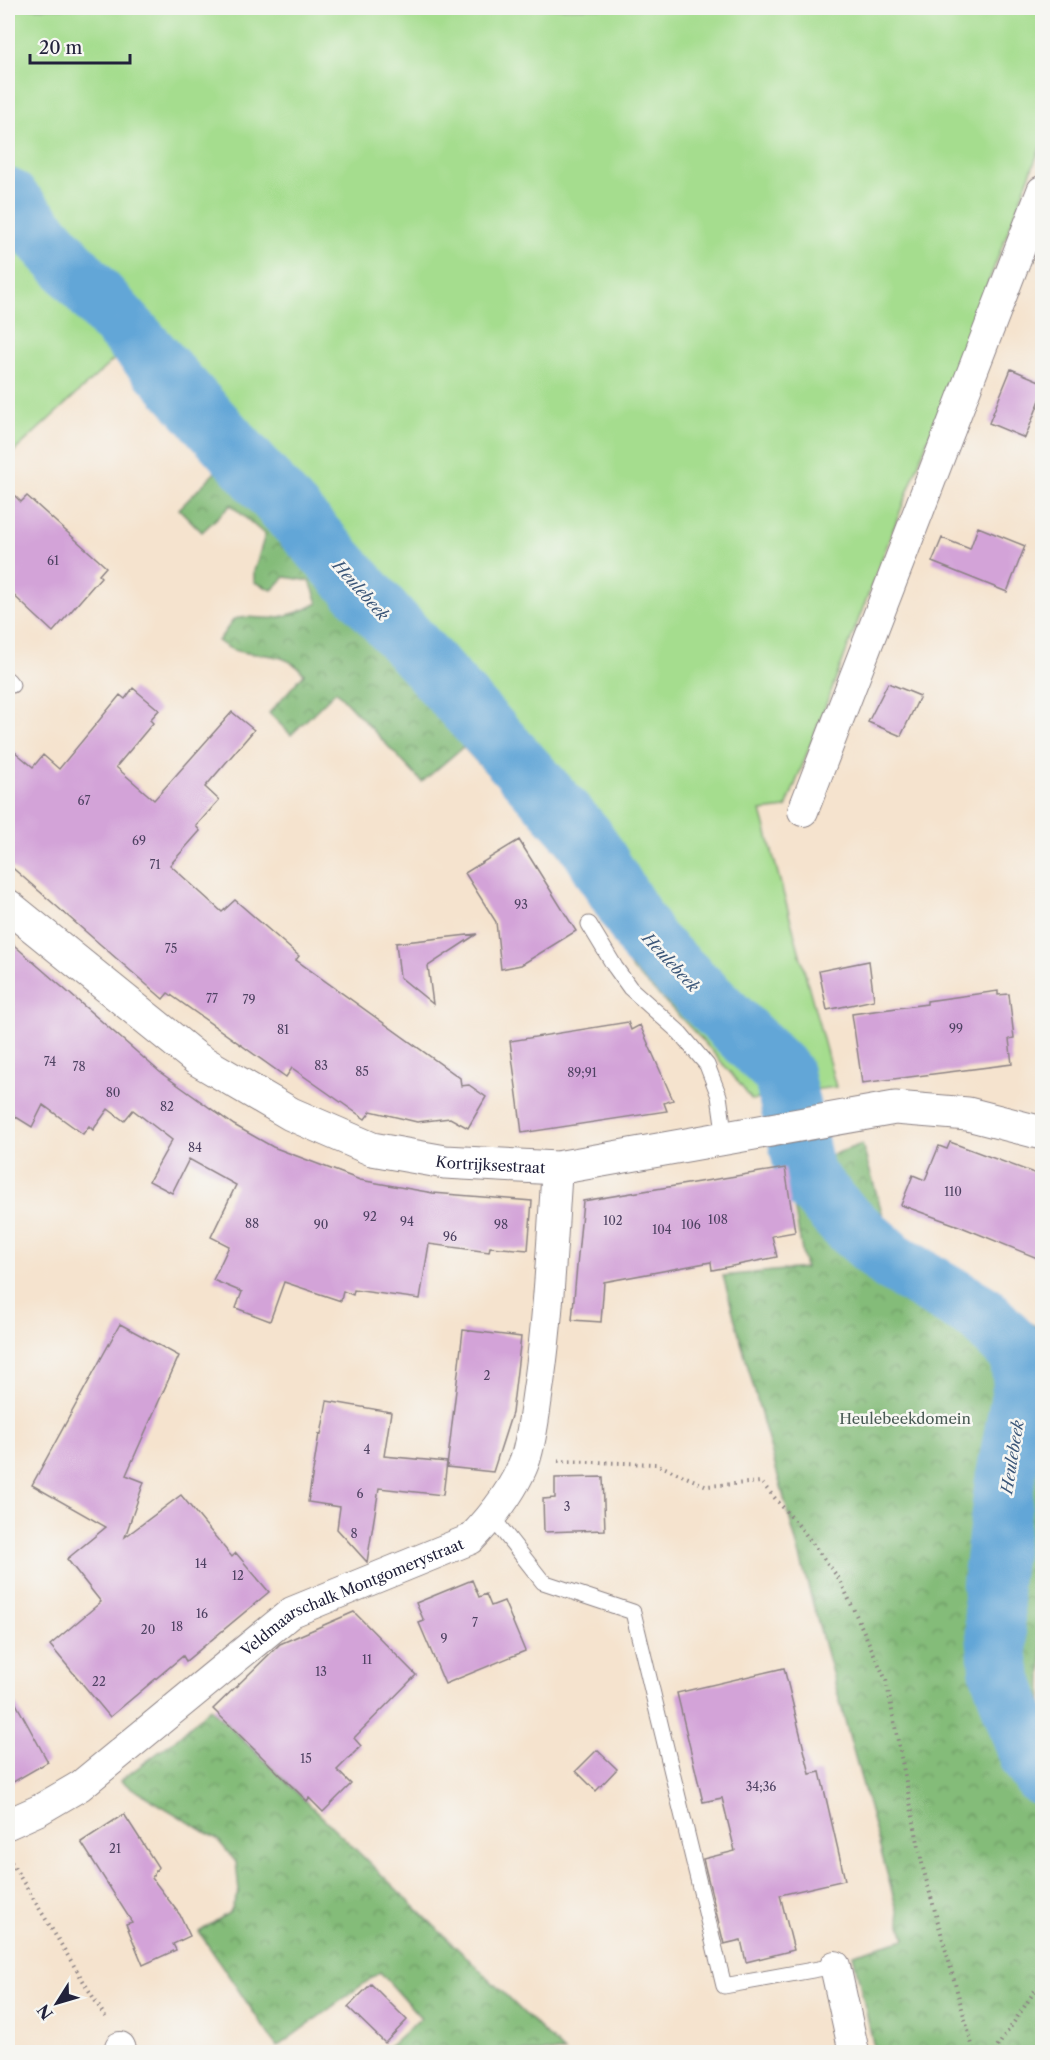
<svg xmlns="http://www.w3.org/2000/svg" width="1050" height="2060" font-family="'Libre Caslon Text',serif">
  <defs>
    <pattern id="forest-crowns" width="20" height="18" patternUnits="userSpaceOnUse" patternTransform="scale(1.5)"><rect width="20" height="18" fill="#84bc79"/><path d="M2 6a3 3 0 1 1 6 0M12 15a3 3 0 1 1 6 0" fill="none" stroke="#6c9864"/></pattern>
  </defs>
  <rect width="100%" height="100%" fill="#f6f6f2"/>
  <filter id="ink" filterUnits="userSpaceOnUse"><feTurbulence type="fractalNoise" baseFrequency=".0167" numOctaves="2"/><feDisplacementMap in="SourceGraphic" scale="12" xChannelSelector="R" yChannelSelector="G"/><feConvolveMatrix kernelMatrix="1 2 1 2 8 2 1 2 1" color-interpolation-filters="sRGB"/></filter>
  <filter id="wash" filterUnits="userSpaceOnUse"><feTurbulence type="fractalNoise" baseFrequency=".008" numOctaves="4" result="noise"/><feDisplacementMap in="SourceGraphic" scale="24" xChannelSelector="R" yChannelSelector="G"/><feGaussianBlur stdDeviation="1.35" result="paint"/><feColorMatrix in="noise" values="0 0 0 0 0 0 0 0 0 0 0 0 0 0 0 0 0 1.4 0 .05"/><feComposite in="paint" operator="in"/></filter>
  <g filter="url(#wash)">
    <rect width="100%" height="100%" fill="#f5e3ce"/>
    <!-- green -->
    <path fill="#a5dd8e" stroke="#648064" stroke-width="1.5" d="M8 8H1042V143L786 808 761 811 836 1087 812 1090 786 1055 664 944 634 895 595 821 440 641 151 331 8 168Z
      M14 227 123 351 8 457V234Z
      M552 817 598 880 588 888 540 830Z
      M650 957C662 973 678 985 692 1000 721 1030 746 1064 770 1097L752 1100C716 1052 675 1011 632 969Z"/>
    <!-- forest -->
    <path fill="url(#forest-crowns)" stroke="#536f5a" stroke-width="1.5" d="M226 461 356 597 552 817 540 830 463 747 422 782 336 691 291 735 269 713 304 674C284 648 256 659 231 649 227 647 222 644 218 641L234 619C249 615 259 619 273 618 289 616 304 611 318 603L310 581 285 577 272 590 254 582V571L265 535 231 505 202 532 179 509Z
      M598 880 623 920 650 957 632 969 616 945 588 888Z
      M862 1144 896 1260 1042 1329V2052H875L853 1954 905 1939 723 1276 805 1268 787 1167 829 1156Z
      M210 1708 564 2052H383L421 2018 380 1972 277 2047 199 1932 230 1912 239 1891 236 1862 217 1839 120 1781 175 1740Z"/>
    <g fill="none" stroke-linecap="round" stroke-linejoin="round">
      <!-- river -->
      <path stroke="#62a6d7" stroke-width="60" d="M8 198 584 837 649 943 783 1073 806 1177 843 1219 892 1262 981 1314 1019 1353 1023 1385 1005 1481 992 1584 999 1669 1029 1756 1042 1776"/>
    </g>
    <g id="blocks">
      <!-- building -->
      <path fill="#d3a3d8" d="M1011 369 1042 382V395L1025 438 989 423Z
        M8 489 21 502 27 496 106 567 99 575 101 577 53 632 8 590Z
        M978 527 1025 546 1007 592 932 562 942 538 970 549Z
        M888 683 920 696 901 736 868 722Z
        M133 688 159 710 150 720 153 723 116 767 154 800 232 712 254 730 205 787 219 800 196 826 200 831 170 865 222 912 235 900 299 956 296 960 460 1078 461 1086 469 1085 486 1097 468 1128 450 1118 417 1122 371 1111 365 1119 292 1068 286 1077 168 993 163 999 8 864V746L33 767 43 755 59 769 120 695 125 699Z
        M519 840 576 931 521 965 501 969 496 922 465 873Z
        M477 934 428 966 433 1004 400 977 396 943Z
        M8 940 161 1073 234 1125 273 1147 360 1180 433 1193 532 1201 528 1250 490 1247 489 1252 429 1244 420 1299 354 1290 353 1295 343 1291 341 1301 284 1282 270 1321 236 1308 242 1292 213 1280 229 1246 211 1237 236 1185 189 1159 172 1193 149 1181 172 1140 133 1110 124 1121 108 1109 93 1130 89 1126 83 1134 43 1105 32 1127 8 1112Z
        M869 961 874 1000 827 1010 819 971Z
        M998 991V995L1009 994 1014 1038 1009 1039 1012 1064 862 1083 852 1014 927 1004V1001Z
        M628 1022 631 1030 640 1025 673 1100 664 1103 667 1111 522 1133 510 1041Z
        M950 1142 1042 1176V1260L959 1226 901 1205 913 1175 925 1180 939 1146 947 1149Z
        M785 1168 795 1232 772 1236 777 1257 712 1270 711 1262 604 1282 601 1322 572 1320 583 1201Z
        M120 1324 179 1356 126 1475 144 1482 125 1537 181 1495 232 1557 236 1553 269 1592 186 1661 183 1656 110 1717 50 1645 101 1602 67 1559 106 1527 32 1485Z
        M463 1330 521 1337 512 1413 493 1472 447 1467Z
        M327 1401 391 1412 384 1456 447 1462 443 1495 379 1488 367 1562 337 1529 340 1507 308 1502 319 1434 321 1435Z
        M603 1477 605 1530 544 1532 543 1499 555 1498V1478Z
        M472 1580 479 1597 486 1594 491 1606 504 1601 525 1651 445 1684 419 1623 424 1621 416 1603Z
        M354 1612 416 1675 354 1738 361 1746 337 1770 351 1784 323 1812 309 1798 307 1801 213 1709 280 1644Z
        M784 1668 810 1774 820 1772 845 1880 780 1895 794 1950 746 1962 741 1940 724 1944 703 1859 735 1851 722 1798 703 1802 677 1693Z
        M8 1689 48 1762 8 1785Z
        M597 1750 617 1769 596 1791 576 1771Z
        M124 1814 158 1867 152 1878 180 1915 190 1936 173 1944 176 1950 143 1965 126 1924 132 1922 81 1842Z
        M371 1984 407 2020 385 2043 348 2007Z"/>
    </g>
  </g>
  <g filter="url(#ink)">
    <use href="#blocks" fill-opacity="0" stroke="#8c8284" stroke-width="1.5"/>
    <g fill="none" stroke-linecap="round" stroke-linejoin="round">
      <!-- service casing -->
      <g stroke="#8c8284" stroke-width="17">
        <path id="service" d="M8 680 12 685
          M589 924 615 967 630 988 680 1033 707 1065 719 1096 725 1138
          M492 1517 543 1582 633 1612 724 1986 835 1966"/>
      </g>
      <!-- minor casing -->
      <g stroke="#8c8284" stroke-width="32">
        <g id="minor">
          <path d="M803 811 1042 191"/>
          <path id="s1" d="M8 1824 39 1810 80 1786 292 1612 471 1539C493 1516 514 1490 525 1460 533 1435 535 1408 539 1383 549 1312 552 1239 557 1168"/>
          <path d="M835 1966 854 2052"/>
          <path d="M120 2047 122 2052"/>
        </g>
      </g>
      <!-- tertiary casing -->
      <g stroke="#8c8284" stroke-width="35">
        <g id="tertiary">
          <path id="s2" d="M8 906 197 1059 291 1114 372 1149 445 1162 557 1168 895 1108 968 1114 1042 1133"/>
        </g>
      </g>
      <!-- path -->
      <path stroke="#8c8284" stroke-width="4" stroke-dasharray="1.5 4.5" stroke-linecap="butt" d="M558 1461 656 1464 707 1486 761 1482 800 1527 840 1580 886 1680 923 1868 974 2052
        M8 1857 107 2020
        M994 2052 1036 1989 1042 1984"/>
      <!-- service -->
      <use href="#service" stroke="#fff" stroke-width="15"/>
      <!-- minor -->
      <use href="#minor" stroke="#fff" stroke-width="30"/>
      <!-- tertiary -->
      <use href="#tertiary" stroke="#fff" stroke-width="33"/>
    </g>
  </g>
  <g text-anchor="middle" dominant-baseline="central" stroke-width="5" stroke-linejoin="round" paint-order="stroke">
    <!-- number labels -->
    <g font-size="12" fill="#4e4262">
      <text x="53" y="560">61</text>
      <text x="84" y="800">67</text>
      <text x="139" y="840">69</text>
      <text x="155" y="864">71</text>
      <text x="521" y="904">93</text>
      <text x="171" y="948">75</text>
      <text x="212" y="998">77</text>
      <text x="249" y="999">79</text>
      <text x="956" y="1028">99</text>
      <text x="283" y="1029">81</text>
      <text x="50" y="1061">74</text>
      <text x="321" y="1065">83</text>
      <text x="79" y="1066">78</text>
      <text x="362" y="1071">85</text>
      <text x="582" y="1072">89;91</text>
      <text x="113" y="1092">80</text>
      <text x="167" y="1106">82</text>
      <text x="195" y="1147">84</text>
      <text x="953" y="1191">110</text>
      <text x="370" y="1216">92</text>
      <text x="718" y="1219">108</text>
      <text x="613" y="1220">102</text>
      <text x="407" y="1221">94</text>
      <text x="252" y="1223">88</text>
      <text x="321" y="1224">90</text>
      <text x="501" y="1224">98</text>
      <text x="691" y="1224">106</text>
      <text x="662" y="1229">104</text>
      <text x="450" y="1236">96</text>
      <text x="487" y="1375">2</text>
      <text x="367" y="1449">4</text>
      <text x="360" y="1493">6</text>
      <text x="567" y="1506">3</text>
      <text x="354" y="1533">8</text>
      <text x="201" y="1563">14</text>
      <text x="238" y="1575">12</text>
      <text x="202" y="1613">16</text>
      <text x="475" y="1622">7</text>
      <text x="177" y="1626">18</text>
      <text x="148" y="1629">20</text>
      <text x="444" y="1638">9</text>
      <text x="367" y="1659">11</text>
      <text x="321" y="1671">13</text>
      <text x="99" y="1681">22</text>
      <text x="306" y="1758">15</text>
      <text x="761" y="1786">34;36</text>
      <text x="115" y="1848">21</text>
    </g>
    <!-- street labels -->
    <g font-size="15" fill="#22223b" stroke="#f6f6f2">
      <text stroke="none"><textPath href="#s2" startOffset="560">Kortrijksestraat</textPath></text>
      <text stroke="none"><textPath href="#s1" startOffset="416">Veldmaarschalk Montgomerystraat</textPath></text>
    </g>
    <!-- park labels -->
    <g font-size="15" fill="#495a54" stroke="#f6f6f2">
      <text x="905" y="1418">Heulebeekdomein</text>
    </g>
    <!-- water labels -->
    <g font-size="16" font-style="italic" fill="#3c5779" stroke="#f6f6f2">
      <text transform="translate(361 590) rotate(48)">Heulebeek</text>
      <text transform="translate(671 962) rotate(47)">Heulebeek</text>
      <text transform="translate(1012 1457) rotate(-81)">Heulebeek</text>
    </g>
  </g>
  <!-- margin -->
  <rect width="1050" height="2060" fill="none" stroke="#f6f6f2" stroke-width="30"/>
  <!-- north arrow -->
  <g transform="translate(57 2003) rotate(233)" stroke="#f6f6f2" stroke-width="4.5" paint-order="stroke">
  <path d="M0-4.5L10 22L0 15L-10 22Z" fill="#22223b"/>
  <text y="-9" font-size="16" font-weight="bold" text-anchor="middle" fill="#22223b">N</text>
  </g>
  <!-- scale -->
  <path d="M30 54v9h100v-9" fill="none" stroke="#22223b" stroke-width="3"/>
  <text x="39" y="54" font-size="18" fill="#22223b" stroke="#f6f6f2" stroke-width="4.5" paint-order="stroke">20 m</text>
</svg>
